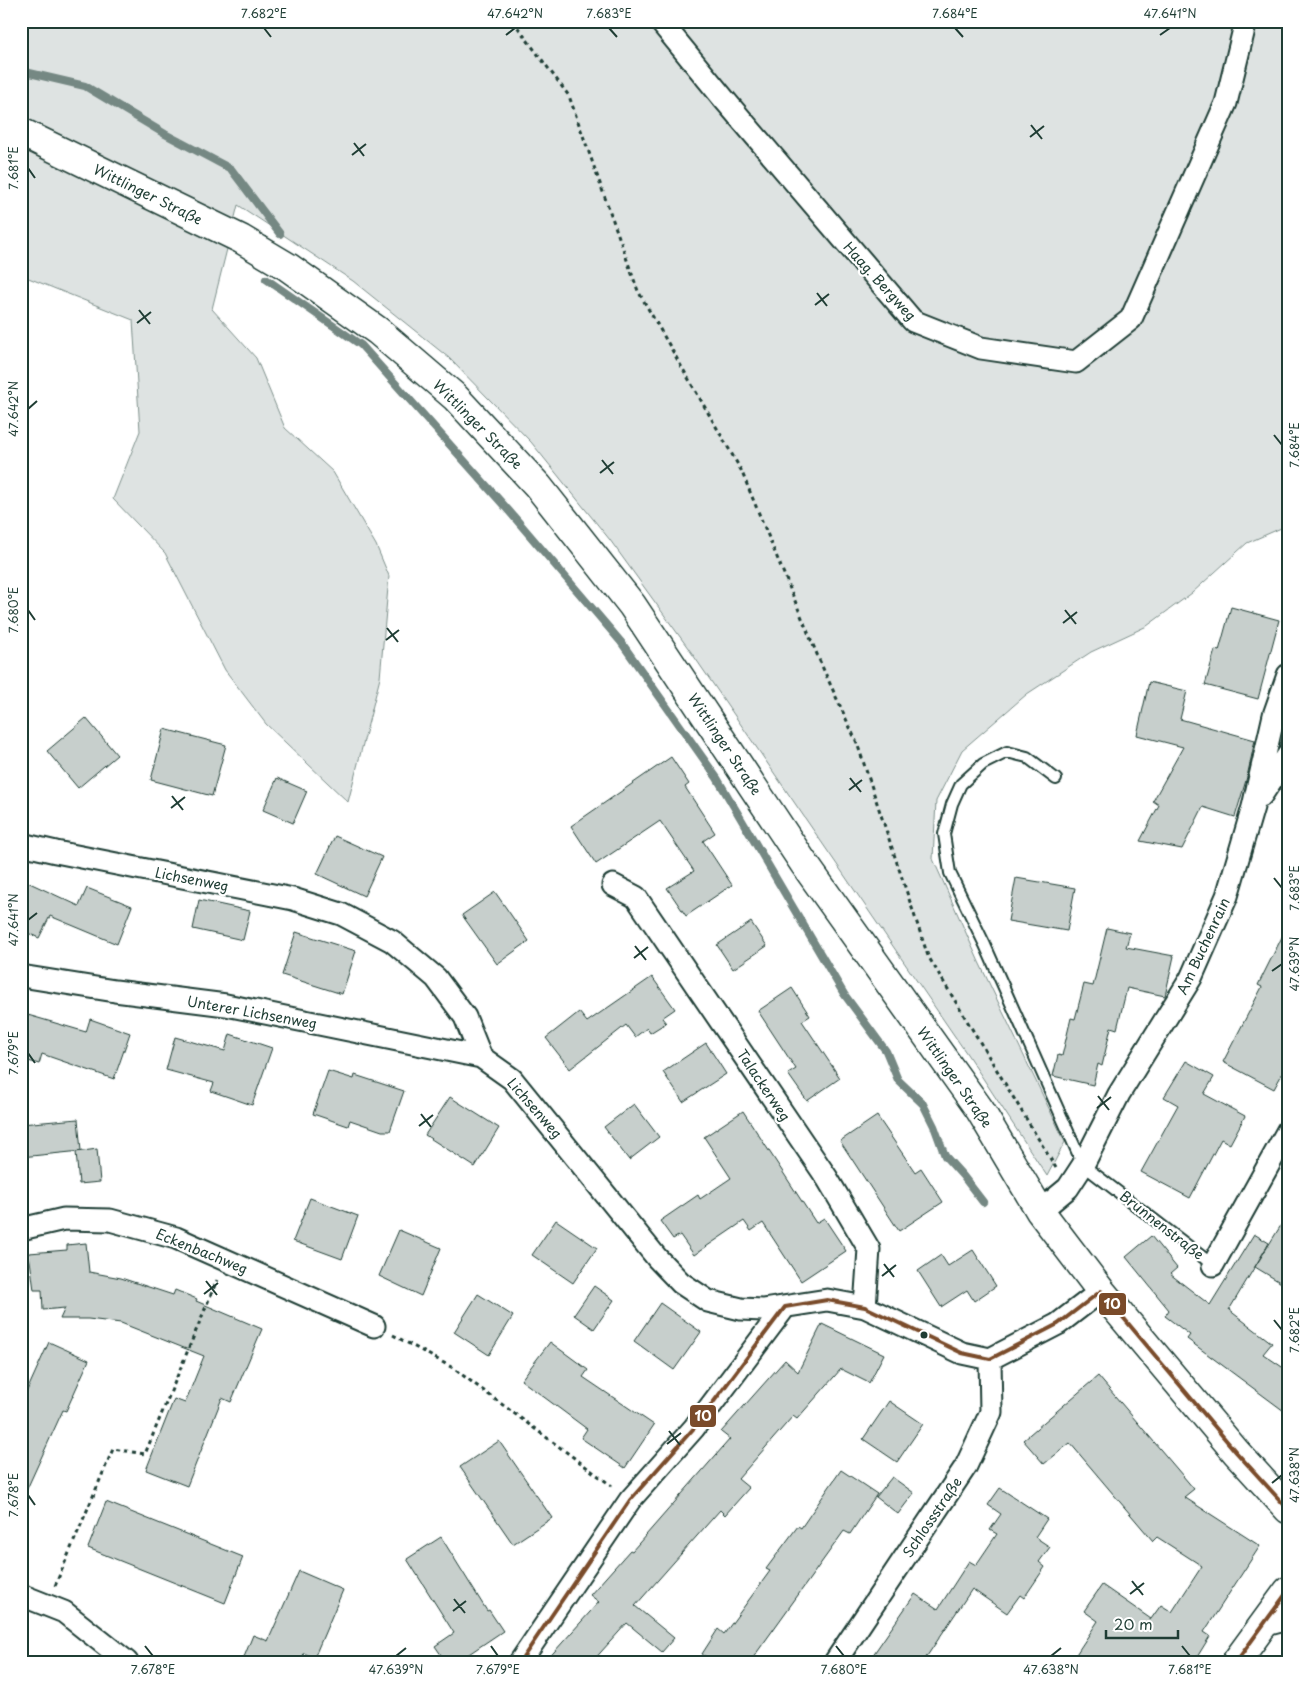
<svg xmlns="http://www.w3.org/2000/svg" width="1309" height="1683" font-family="'Playpen Sans',sans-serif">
  <rect width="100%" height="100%" fill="#fff"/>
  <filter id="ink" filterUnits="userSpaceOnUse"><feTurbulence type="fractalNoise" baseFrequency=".02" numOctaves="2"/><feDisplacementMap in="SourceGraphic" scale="10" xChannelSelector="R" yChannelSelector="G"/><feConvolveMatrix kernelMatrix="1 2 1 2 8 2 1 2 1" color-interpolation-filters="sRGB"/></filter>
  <g filter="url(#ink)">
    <!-- green -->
    <path fill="#dee3e2" stroke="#7e908b" d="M21 21H1288V525L1247 543 1192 593 1147 626 1091 652 1027 694 962 750 936 801 933 859 979 962 1065 1142 1047 1176 967 1054 691 652 610 540 531 442 449 358 353 281 238 205 212 309 256 358 285 428 333 472 376 545 389 576 380 678 348 802 266 724 225 670 165 553 113 499 140 431 133 320 21 275Z"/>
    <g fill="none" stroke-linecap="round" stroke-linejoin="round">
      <!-- stream -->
      <path stroke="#758883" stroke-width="8" d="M21 71 85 86 165 134 231 169 280 234
        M266 279 361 345 509 511 621 642 717 778 844 994 886 1051 898 1080 923 1104 934 1126 945 1156 963 1176 983 1202"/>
    </g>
    <!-- building -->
    <path fill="#c7cfcc" stroke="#1f3d34" d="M1231 607 1279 620 1258 699 1205 685 1215 650 1219 651Z
      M1149 682 1187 691 1180 719 1255 740 1247 777 1235 817 1203 807 1182 849 1140 841 1159 805 1153 801 1183 747 1137 735Z
      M86 718 117 755 78 788 47 751Z
      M164 729 226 745 212 796 151 780Z
      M671 757 689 784 685 787 715 833 703 841 732 885 686 916 667 888 694 871 660 821 596 864 571 826Z
      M277 778 307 791 293 823 263 810Z
      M335 836 382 857 364 896 317 874Z
      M1016 878 1075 888 1067 931 1008 921Z
      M21 879 79 906 87 888 132 906 117 944 50 916 39 938 21 930Z
      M495 892 529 941 497 964 462 915Z
      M199 900 250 911 243 940 193 929Z
      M751 922 767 946 733 969 717 945Z
      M1288 925V1063L1274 1089 1223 1062 1262 987 1258 985Z
      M1107 928 1130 933 1126 947 1174 956 1165 996 1127 988 1117 1029 1111 1027 1102 1066 1098 1064 1093 1085 1053 1076 1058 1055 1062 1056 1071 1018 1075 1019 1084 984 1093 986Z
      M296 932 356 951 342 994 282 975Z
      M652 977 675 1009 662 1018 666 1023 650 1033 647 1028 635 1037 626 1025 570 1069 546 1038 579 1012 587 1022Z
      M792 988 810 1016 802 1021 840 1078 807 1101 788 1074 796 1069 758 1011Z
      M21 1013 86 1032 90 1019 130 1033 114 1079 42 1054 39 1064 21 1059Z
      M230 1034 272 1048 252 1105 211 1091 214 1083 166 1070 175 1037 225 1051Z
      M706 1043 726 1074 683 1102 663 1072Z
      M1186 1061 1214 1077 1204 1094 1245 1116 1230 1144 1221 1139 1190 1198 1141 1172 1178 1105 1164 1097Z
      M328 1071 354 1079 355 1075 404 1091 390 1131H382L350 1120 348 1126 313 1114Z
      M450 1097 499 1128 475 1167 425 1135Z
      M634 1104 659 1137 629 1160 604 1127Z
      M743 1111 816 1223 824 1218 846 1251 801 1281 763 1223 751 1231 744 1221 694 1255 680 1235 673 1239 660 1221 698 1195 700 1199 731 1178 704 1137Z
      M877 1116 915 1172 921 1168 943 1202 899 1231 840 1141Z
      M78 1119 81 1151 21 1157V1124Z
      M97 1149 100 1182 79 1184 76 1152Z
      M310 1198 358 1216 342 1259 293 1241Z
      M1288 1214V1287L1255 1267Z
      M556 1220 597 1248 573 1283 532 1255Z
      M399 1230 441 1248 421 1296 379 1276Z
      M1254 1234 1269 1243 1229 1310 1272 1343 1263 1354 1288 1371V1414L1187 1339 1190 1335 1165 1316 1169 1310 1126 1257 1151 1236 1177 1268 1170 1274 1210 1305Z
      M86 1243 89 1272 121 1278 173 1295 175 1290 197 1299 196 1301 262 1329 231 1402 222 1398 187 1486 146 1470 174 1399 185 1403 204 1356 121 1323 88 1319H60L65 1308 43 1310 42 1290H34L29 1253 67 1250V1245Z
      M973 1250 996 1286 974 1301 967 1290 941 1307 918 1271 941 1255 948 1266Z
      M594 1286 614 1300 594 1329 574 1315Z
      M478 1294 513 1316 489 1355 454 1332Z
      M660 1303 701 1332 674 1370 634 1341Z
      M822 1324 884 1354 869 1383 841 1369 797 1419 793 1416 738 1479 749 1488 725 1515 720 1510 635 1606 674 1638 662 1652 627 1623 592 1662H545L599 1602 590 1595 630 1550 632 1551 730 1439 721 1432 785 1360 798 1372Z
      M49 1342 89 1360 66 1411 63 1410 21 1502V1404Z
      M550 1342 588 1370 583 1377 654 1425 625 1468 581 1438 587 1429 521 1380Z
      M1098 1376 1194 1489 1184 1497 1260 1546 1204 1632 1210 1636 1194 1662H1071L1098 1621 1084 1611 1102 1585 1151 1619 1161 1605 1172 1612 1202 1566 1157 1537 1153 1541 1070 1443 1044 1464 1023 1440Z
      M889 1401 923 1424 897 1462 863 1439Z
      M499 1441 552 1518 513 1544 460 1467Z
      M841 1470 877 1494 850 1534 844 1531 750 1662H714L702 1654 718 1629 724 1634 770 1571 766 1569 798 1526 801 1528Z
      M892 1477 914 1493 898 1514 876 1497Z
      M1000 1488 1047 1519 1035 1537 1050 1547 1039 1562 1045 1567 1024 1598 1020 1595 1007 1613 972 1589 923 1662H868L915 1594 938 1609 969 1561 976 1565 997 1534 990 1530 1001 1514 988 1505Z
      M106 1502 243 1557 225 1603 88 1548Z
      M441 1537 487 1611 489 1610 503 1631 457 1662H446L435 1646 454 1633 407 1559Z
      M299 1571 343 1590 314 1658 304 1653 303 1656 317 1662H242L253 1635 268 1641Z"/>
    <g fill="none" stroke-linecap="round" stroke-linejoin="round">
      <!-- lane casing -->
      <g stroke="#1f3d34" stroke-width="14">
        <path id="lane" d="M1056 779 1027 757 1007 752 983 764 961 784 952 804 944 834 950 873 985 945 1083 1165 1213 1265"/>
      </g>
      <!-- street casing -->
      <g stroke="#1f3d34" stroke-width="25">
        <path id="street" d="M660 21 723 98 913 321 981 348 1076 362 1131 319 1226 103 1246 21
          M1261 796 1288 755
          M21 844 56 852 293 899 341 914 392 941 436 978 465 1017 481 1057 512 1079 657 1258 681 1283 708 1301 741 1309 763 1310 827 1300 865 1307 962 1353 990 1359 1058 1324 1101 1291
          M613 885 636 897 827 1178 869 1249 865 1307
          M21 976 115 991 226 1005 481 1057
          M1040 1211 1068 1188 1083 1165 1119 1094 1191 978 1227 896 1253 807 1274 715 1288 675
          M21 1229 64 1219 110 1220 176 1238 374 1326
          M1213 1265 1288 1130
          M21 1595 64 1612 127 1662
          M1262 1626 1288 1619
          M520 1662 630 1500 694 1428 785 1307
          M835 1662 966 1466 991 1412 990 1359"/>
      </g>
      <!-- secondary casing -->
      <g stroke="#1f3d34" stroke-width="31">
        <path id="secondary" d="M21 132 241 239 288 267 378 331 455 397 538 486 632 605 803 862 980 1110 1040 1211 1101 1291 1236 1452 1288 1509
          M1236 1662 1288 1591"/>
      </g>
      <!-- path -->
      <path stroke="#1f3d34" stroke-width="3" stroke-dasharray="4 4" stroke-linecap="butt" d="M513 21 569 96 638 291 741 470 821 664 857 743 928 956 1056 1168
        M393 1335 453 1368 612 1486
        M55 1586 113 1449 145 1454 217 1280"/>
      <!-- lane -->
      <use href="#lane" stroke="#fff" stroke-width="10"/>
      <!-- street -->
      <use href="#street" stroke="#fff" stroke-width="21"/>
      <!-- secondary -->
      <use href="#secondary" stroke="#fff" stroke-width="28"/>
      <!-- bus-1 casing -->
      <g stroke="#fff" stroke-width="8">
        <path id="bus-1" d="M520 1662 630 1500 694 1428 785 1307 827 1300 865 1307 962 1353 990 1359 1058 1324 1101 1291 1236 1452 1288 1509
          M1236 1662 1288 1591"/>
      </g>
      <!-- bus-1 -->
      <use href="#bus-1" stroke="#7a4b2a" stroke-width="4"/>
    </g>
  </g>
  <!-- ticks -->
  <path fill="none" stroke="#1f3d34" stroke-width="2" d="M264 28 271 37M609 28 617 37M955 28 963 37M506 35 515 28M1160 35 1170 28M1031 125 1042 139M1030 137 1044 126M354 143 364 156M352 155 366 144M28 168 35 178M817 293 827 306M815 305 829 294M139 310 150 324M137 323 151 312M28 409 37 401M1274 435 1282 445M602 460 613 474M600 473 614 462M28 610 35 620M1065 610 1076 624M1063 623 1077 612M387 628 398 642M386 640 399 630M850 778 861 792M849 790 862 780M172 796 183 810M171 808 185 797M1274 878 1282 888M28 920 37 913M635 946 646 960M634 958 648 947M1272 971 1282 964M28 1053 35 1063M1098 1096 1109 1110M1097 1108 1111 1097M421 1114 431 1127M419 1126 433 1115M884 1264 894 1277M882 1276 896 1265M206 1281 217 1295M204 1294 218 1283M1274 1320 1282 1330M669 1431 680 1445M667 1444 681 1433M1272 1483 1282 1475M28 1495 35 1505M1132 1581 1143 1595M1130 1594 1144 1583M454 1599 465 1613M453 1611 466 1601M145 1646 153 1656M491 1646 498 1656M836 1646 844 1656M1182 1646 1190 1656M396 1656 406 1648M1051 1656 1061 1648"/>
  <!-- markers -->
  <circle fill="#1f3d34" stroke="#fff" stroke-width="2" cx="924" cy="1335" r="4.5"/>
  <g text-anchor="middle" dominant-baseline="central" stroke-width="4.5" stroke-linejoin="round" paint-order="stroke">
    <!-- street labels -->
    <g font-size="14" fill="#1f3d34" stroke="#fff">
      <text transform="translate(148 194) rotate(26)">Wittlinger Straße</text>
      <text transform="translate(880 281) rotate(48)">Haag. Bergweg</text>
      <text transform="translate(478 424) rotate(45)">Wittlinger Straße</text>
      <text transform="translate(725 744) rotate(56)">Wittlinger Straße</text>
      <text transform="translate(192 879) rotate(11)">Lichsenweg</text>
      <text transform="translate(1203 946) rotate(-65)">Am Buchenrain</text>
      <text transform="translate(252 1012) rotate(10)">Unterer Lichsenweg</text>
      <text transform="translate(955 1077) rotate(55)">Wittlinger Straße</text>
      <text transform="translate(764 1085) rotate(56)">Talackerweg</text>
      <text transform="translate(535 1108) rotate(49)">Lichsenweg</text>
      <text transform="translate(1162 1225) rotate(38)">Brunnenstraße</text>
      <text transform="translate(202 1251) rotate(22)">Eckenbachweg</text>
      <text transform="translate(932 1517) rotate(-56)">Schlossstraße</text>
    </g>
  </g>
  <g stroke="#fff" stroke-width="2">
    <rect x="1098" y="1292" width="29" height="24" rx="5" fill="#7a4b2a"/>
    <rect x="689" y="1404" width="28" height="24" rx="5" fill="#7a4b2a"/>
  </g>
  <g font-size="14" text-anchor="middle" font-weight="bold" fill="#fff">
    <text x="1112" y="1309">10</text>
    <text x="703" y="1421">10</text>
  </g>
  <!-- margin -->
  <rect width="1309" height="1683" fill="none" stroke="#fff" stroke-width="55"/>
  <!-- scale -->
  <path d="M1106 1630v8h72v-8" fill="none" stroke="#1f3d34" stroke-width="2.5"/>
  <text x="1114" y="1630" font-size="15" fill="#1f3d34" stroke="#ffffff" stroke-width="4" paint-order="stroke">20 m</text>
  <rect x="28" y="28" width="1254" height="1628" fill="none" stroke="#1f3d34" stroke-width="2"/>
  <g font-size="12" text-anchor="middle" fill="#1f3d34">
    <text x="264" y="18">7.682°E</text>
    <text x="515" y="18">47.642°N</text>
    <text x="609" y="18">7.683°E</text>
    <text x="955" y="18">7.684°E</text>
    <text x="1170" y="18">47.641°N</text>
    <text transform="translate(14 168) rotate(-90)" y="4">7.681°E</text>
    <text transform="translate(14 409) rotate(-90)" y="4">47.642°N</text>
    <text transform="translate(1295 445) rotate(-90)" y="4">7.684°E</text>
    <text transform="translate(14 610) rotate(-90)" y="4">7.680°E</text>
    <text transform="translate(1295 888) rotate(-90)" y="4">7.683°E</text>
    <text transform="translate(14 920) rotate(-90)" y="4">47.641°N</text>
    <text transform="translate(1295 964) rotate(-90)" y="4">47.639°N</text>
    <text transform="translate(14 1053) rotate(-90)" y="4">7.679°E</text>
    <text transform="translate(1295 1330) rotate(-90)" y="4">7.682°E</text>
    <text transform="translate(1295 1475) rotate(-90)" y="4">47.638°N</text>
    <text transform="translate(14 1495) rotate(-90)" y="4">7.678°E</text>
    <text x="153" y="1674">7.678°E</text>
    <text x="396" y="1674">47.639°N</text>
    <text x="498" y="1674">7.679°E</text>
    <text x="844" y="1674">7.680°E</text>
    <text x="1051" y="1674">47.638°N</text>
    <text x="1190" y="1674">7.681°E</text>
  </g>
</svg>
